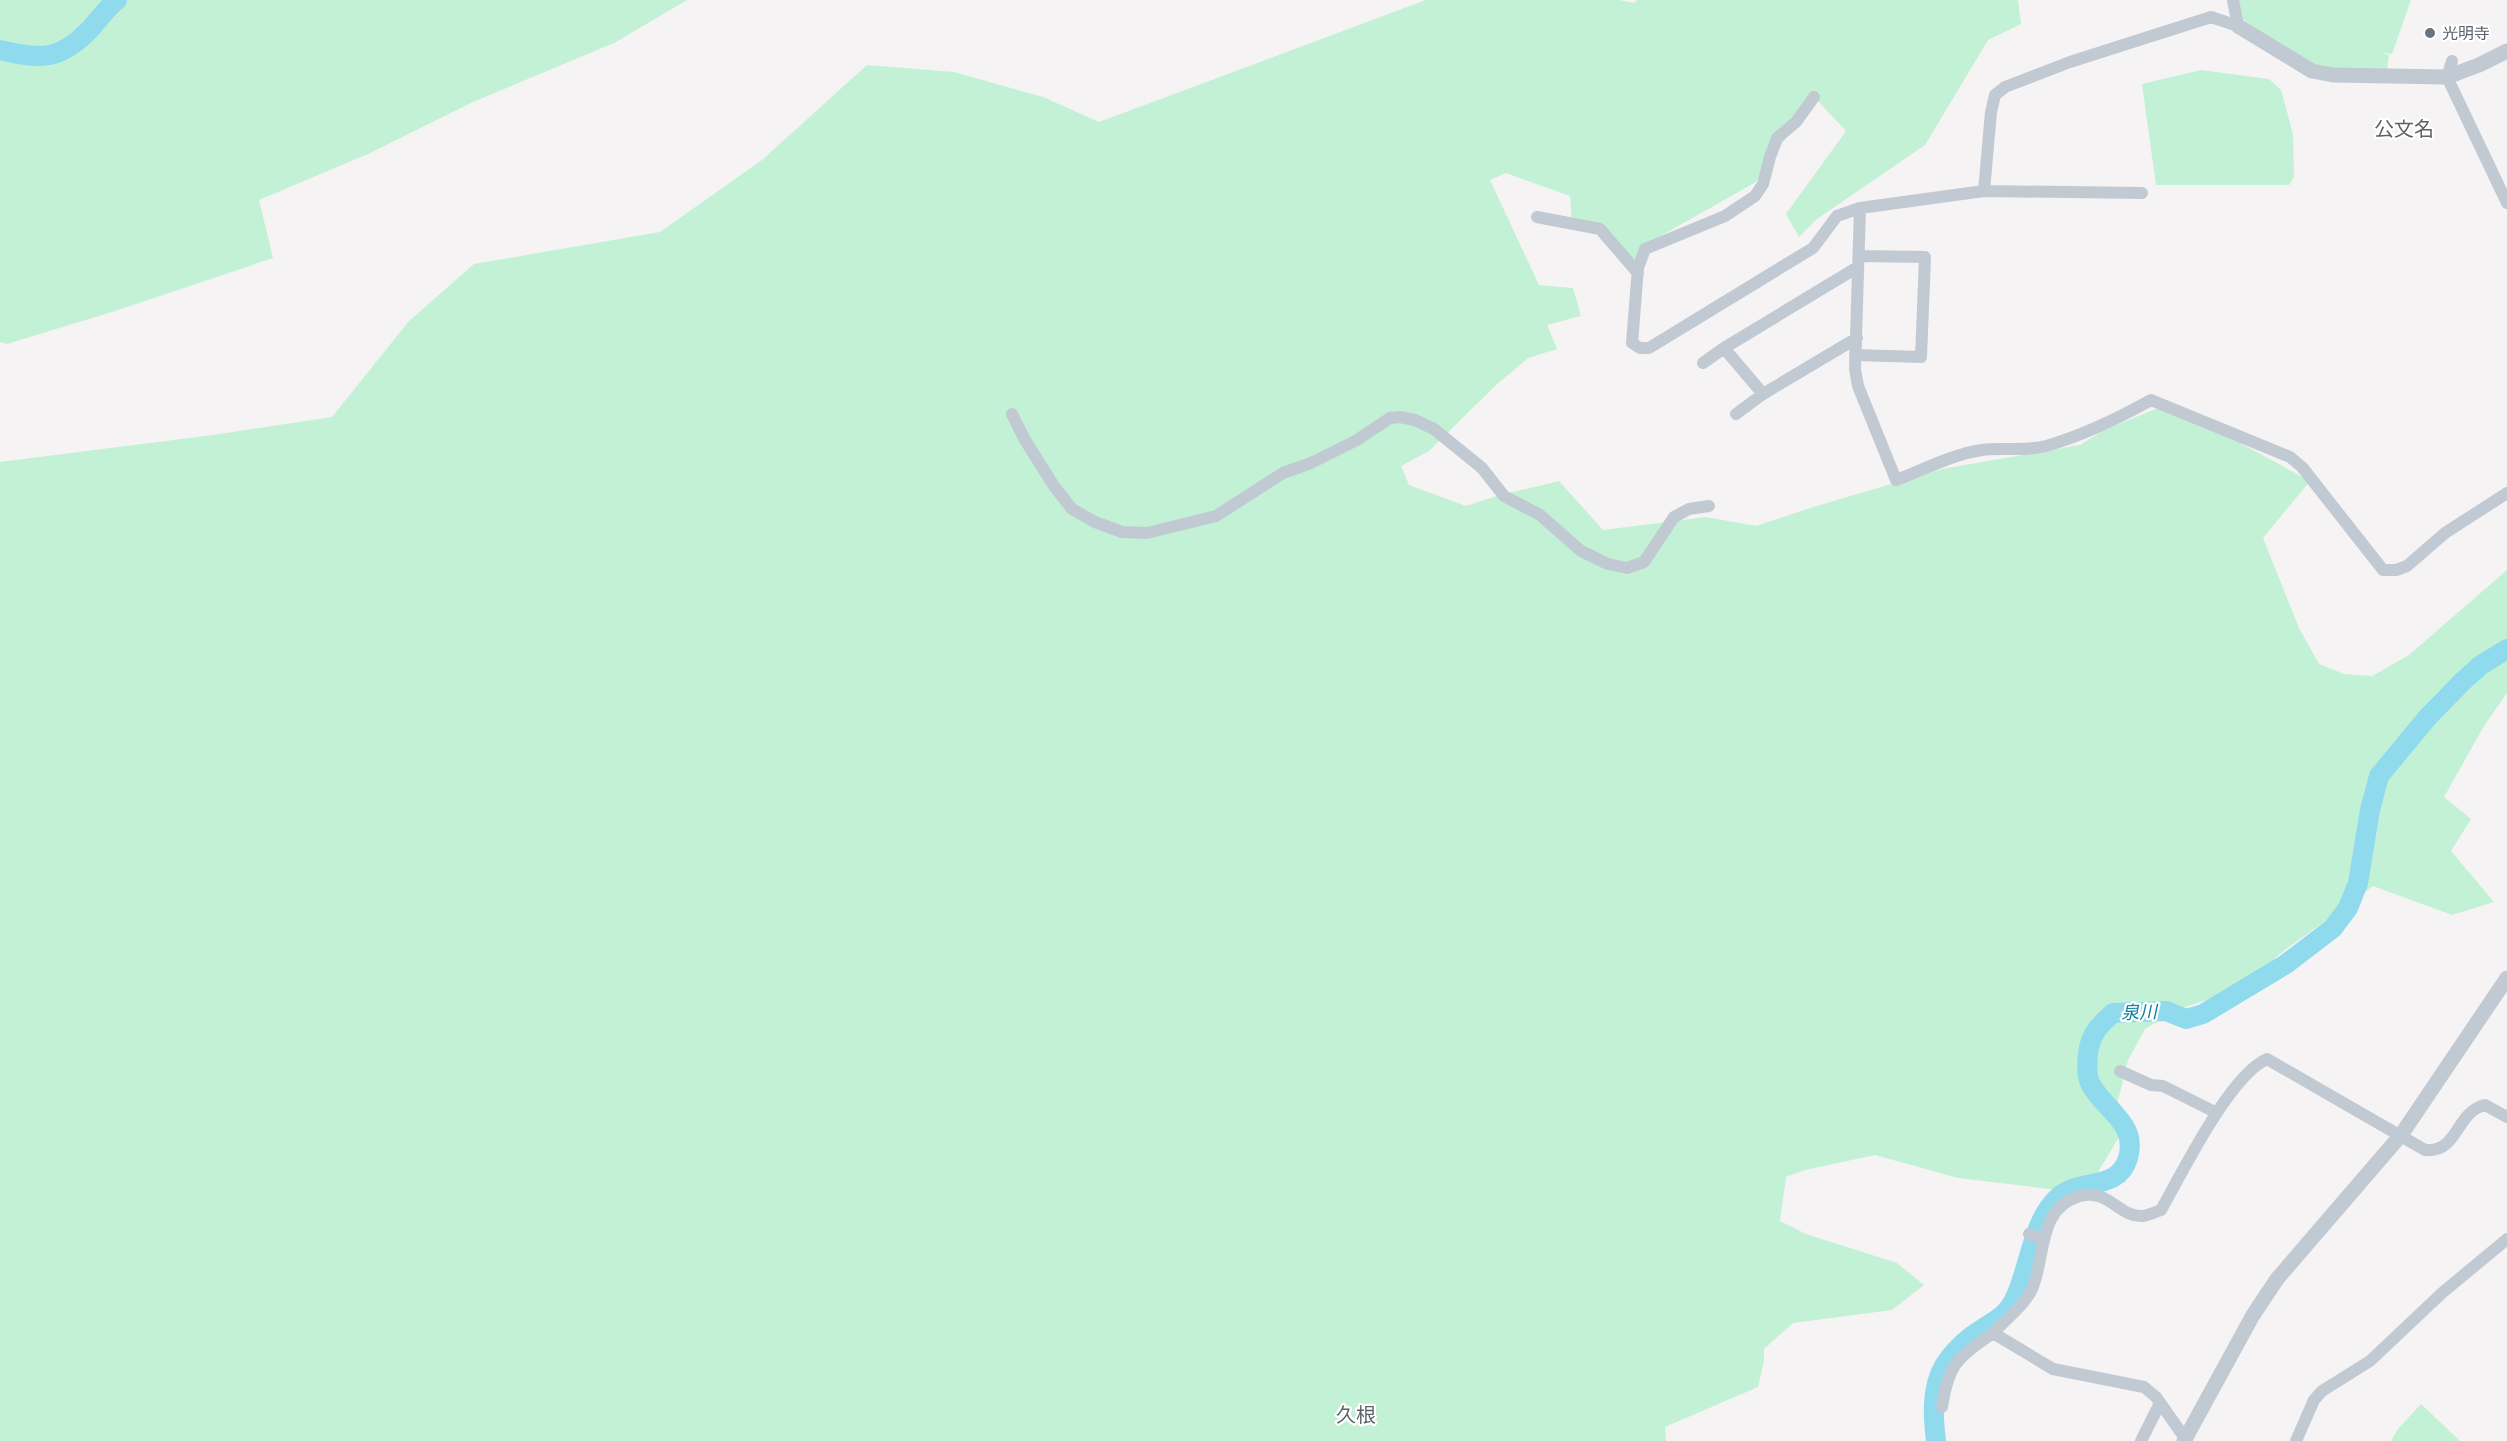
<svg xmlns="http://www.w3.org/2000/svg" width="2507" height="1441" font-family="'Asap Condensed','Noto Sans JP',sans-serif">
  <rect width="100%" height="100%" fill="#f5f3f3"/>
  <!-- green -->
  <path fill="#c3f1d5" d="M0 0H687L614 43 473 102 368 154 259 200 273 258 115 311 7 344 0 342Z
    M1426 0H1619L1634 3 1637 0H2018L2021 24 1988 40 1925 145 1817 219 1799 237 1786 214 1846 131 1814 97 1756 182 1643 246 1633 261 1605 229 1572 222 1570 196 1506 173 1490 180 1539 285 1573 288 1581 316 1547 325 1557 349 1528 358 1495 386 1429 451 1401 466 1409 485 1466 506 1497 496 1559 481 1603 530 1706 517 1756 526 1810 508 1942 469 2080 445 2104 430 2161 407 2227 436 2310 481 2263 538 2299 628 2319 664 2344 674 2372 676 2409 655 2507 570V693L2484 726 2444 797 2471 819 2451 851 2494 902 2452 915 2373 886 2281 953 2242 988 2182 1008 2145 1029 2128 1060 2118 1100 2119 1137 2095 1177 2074 1182 2058 1190 1958 1178 1875 1155 1805 1170 1786 1177 1780 1221 1806 1234 1897 1263 1924 1285 1892 1310 1793 1323 1764 1349V1361L1758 1387 1665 1427 1666 1441H0V462L213 435 332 417 409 321 474 264 660 232 762 160 867 65 954 72 1043 97 1099 122Z
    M2236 0H2411L2392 54 2381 52 2389 55 2387 70 2313 67 2267 38 2242 18Z
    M2201 70 2269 79 2281 90 2293 134 2294 177 2289 185H2156L2142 84Z
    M2421 1404 2460 1441H2391L2397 1430Z"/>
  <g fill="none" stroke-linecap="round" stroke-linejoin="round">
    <!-- river -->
    <path stroke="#90daee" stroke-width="20" d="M0 50C41 60 61 61 92 27 100 18 107 8 117 0
      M1936 1441C1933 1416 1931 1389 1944 1366 1952 1353 1966 1339 1979 1331 1993 1321 2005 1317 2013 1302 2030 1271 2031 1218 2061 1195 2082 1179 2119 1190 2128 1158 2138 1124 2105 1110 2091 1085 2086 1076 2087 1064 2088 1054 2090 1035 2099 1025 2113 1013L2166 1011 2186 1019 2203 1014 2286 964 2333 928 2348 908 2358 883 2370 810 2379 776 2427 718 2462 682 2481 665 2507 649"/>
    <!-- minor -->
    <path stroke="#c1cad2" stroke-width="12" d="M2452 61 2447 77 2507 203
      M1814 97 1796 122 1777 138 1770 157 1763 184 1755 196 1725 216 1645 249 1638 268 1632 343 1640 348H1649L1813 248 1837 216 1860 208 1984 191 2142 193
      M1984 191 1991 112 1995 95 2005 87 2070 62 2211 17 2238 26 2233 0
      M1860 208 1855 369 1858 386 1896 480C1923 470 1953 454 1982 450 2004 447 2024 452 2046 446 2084 435 2117 419 2151 400L2290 457 2302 467 2383 570H2396L2407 566 2445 533 2507 493
      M1537 217 1600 229 1638 273
      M1857 338 1763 394 1724 348 1858 267
      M1855 355 1921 357 1925 257 1859 256
      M1703 363 1724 348
      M1012 414 1025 440 1054 486 1072 509 1095 522 1122 532 1147 533 1216 516 1283 473 1311 463 1357 440 1390 418 1400 417 1415 420 1434 429 1482 468 1504 496 1540 515 1581 551 1608 564 1627 568 1644 562 1674 517 1689 509 1709 506
      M1736 414 1763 394
      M2120 1071 2151 1085 2163 1086 2217 1113
      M2029 1234 2043 1239
      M1942 1407C1949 1362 1957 1359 1993 1333
      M2141 1441 2160 1403
      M2187 1441 2156 1397 2144 1387 2053 1369 1993 1333C2006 1319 2024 1306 2032 1289 2046 1257 2037 1208 2080 1196 2109 1188 2119 1218 2143 1216 2149 1215 2155 1212 2161 1210 2182 1173 2230 1075 2267 1059L2425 1150C2459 1153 2455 1112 2485 1105L2507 1117
      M2296 1441 2314 1400 2322 1391 2370 1361 2442 1293 2507 1239"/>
    <!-- tertiary -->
    <path stroke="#c1cad2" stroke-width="15" d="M2238 26 2312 71 2333 75 2447 77 2479 65 2507 51
      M2184 1441 2253 1315 2277 1279 2401 1135 2507 978"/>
  </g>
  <!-- markers -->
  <circle fill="#6b7280" stroke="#fff" stroke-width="2" cx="2430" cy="33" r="6"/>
  <g text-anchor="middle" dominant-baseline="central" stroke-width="4.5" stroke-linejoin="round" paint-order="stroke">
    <!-- worship labels -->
    <g font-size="16" fill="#5b616d" stroke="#fff" text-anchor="start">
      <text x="2442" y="33">光明寺</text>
    </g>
    <!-- water labels -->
    <g font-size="18" font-style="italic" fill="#0c7c9b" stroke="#fff">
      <text transform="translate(2139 1012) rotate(-2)">泉川</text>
    </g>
    <!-- quarter labels -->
    <g font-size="20" fill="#5f6368" stroke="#fff">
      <text x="2404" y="128">公文名</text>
      <text x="1356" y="1414">久根</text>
    </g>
  </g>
</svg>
